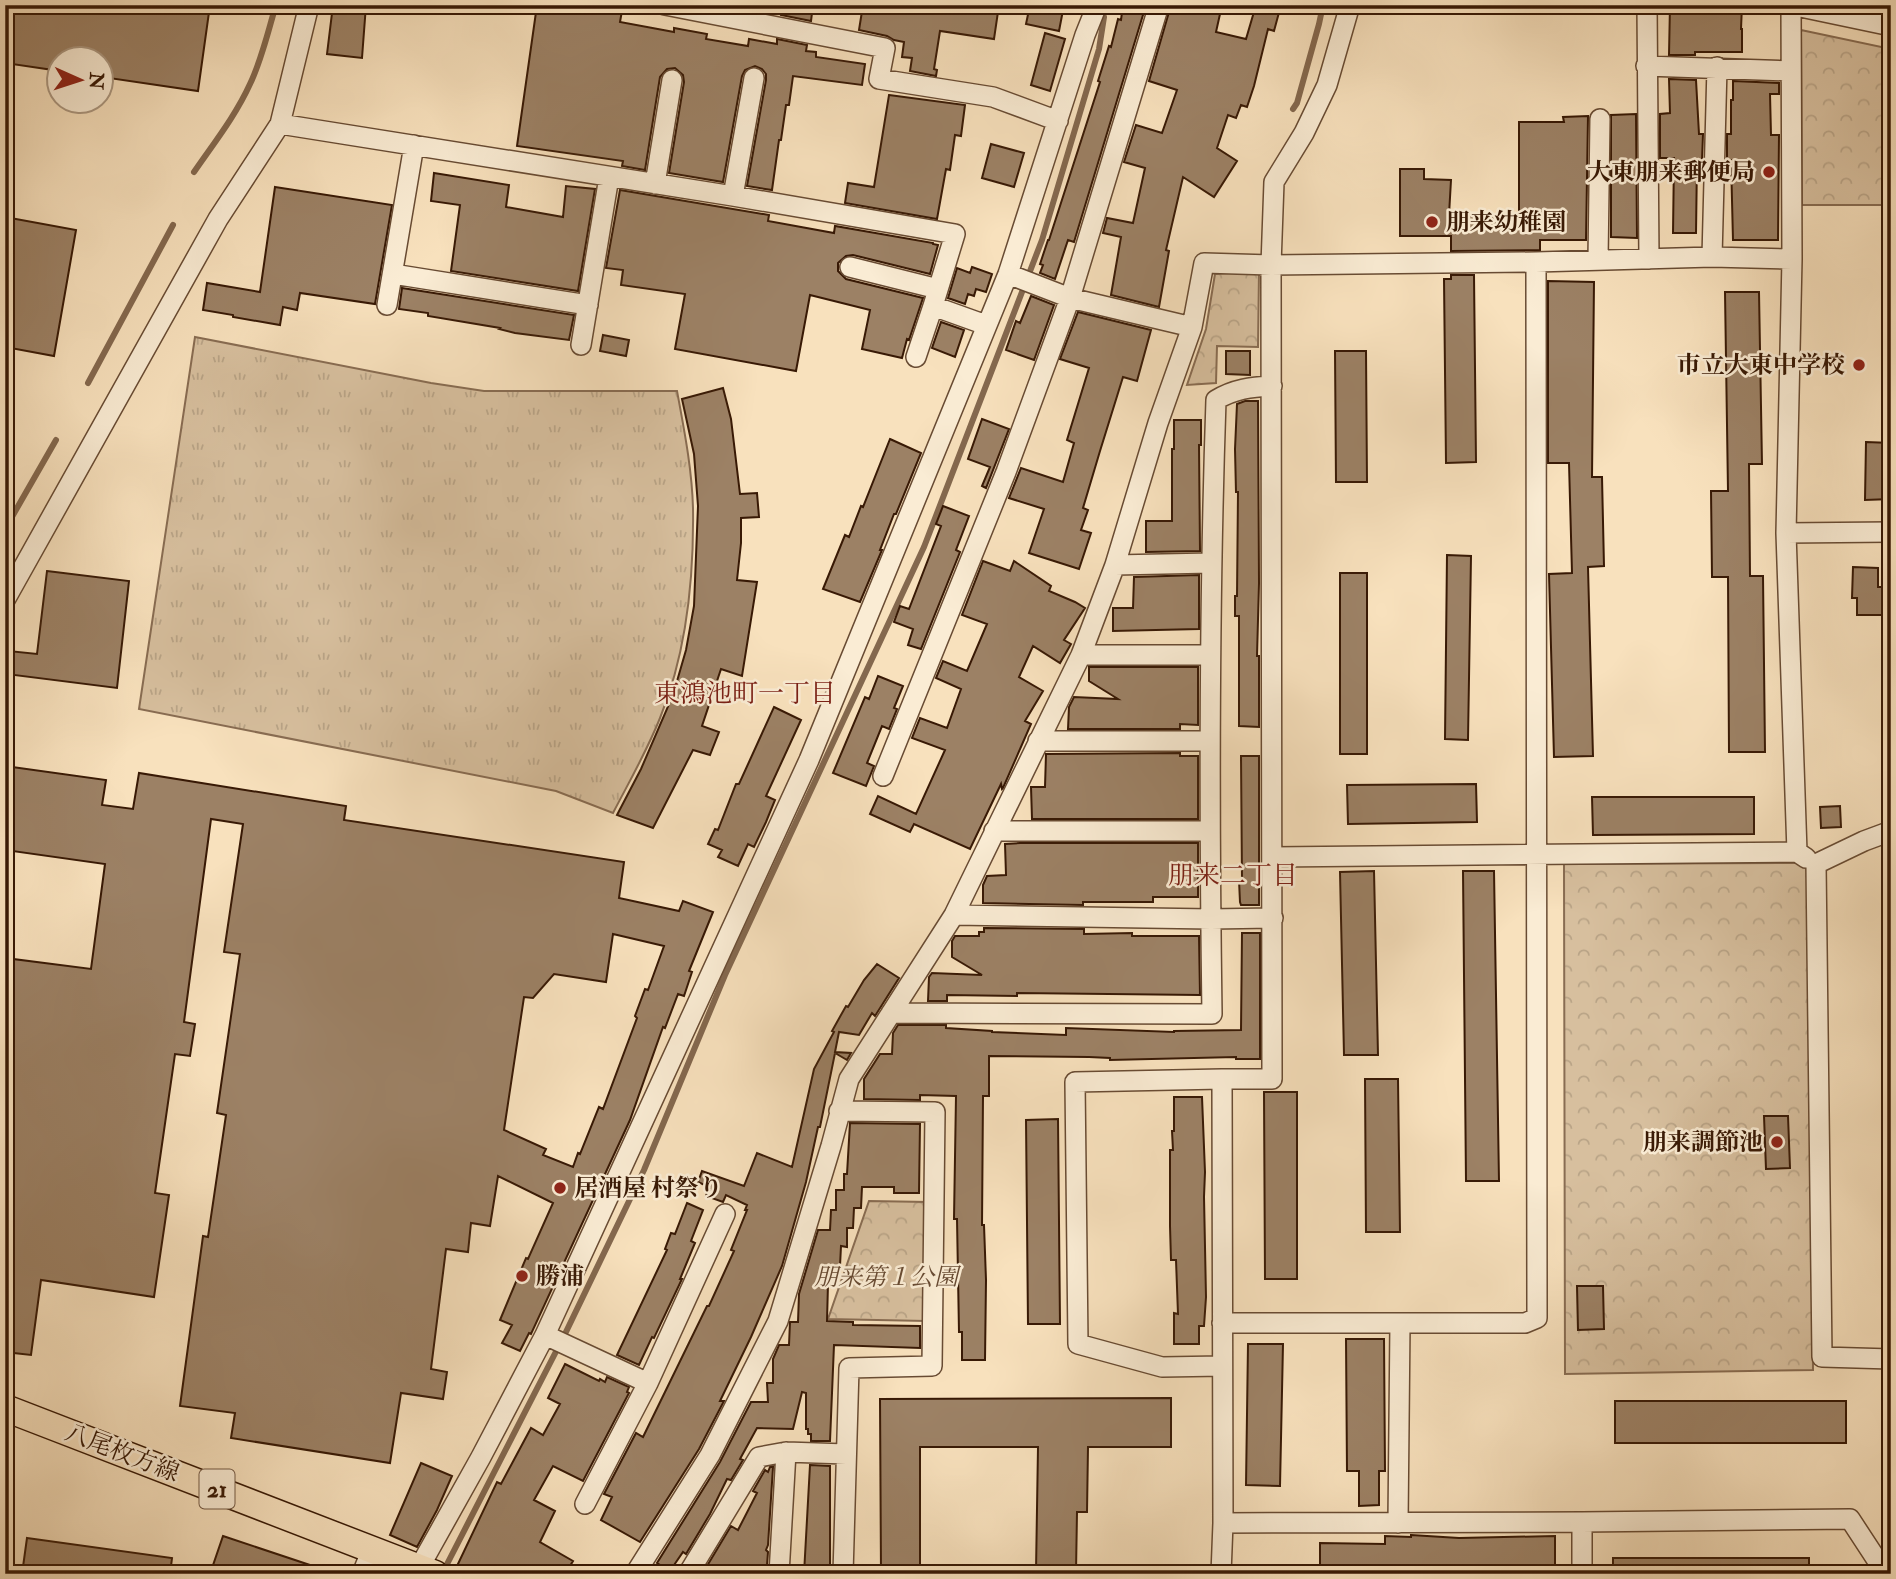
<svg xmlns="http://www.w3.org/2000/svg" width="1896" height="1579" font-family="'IM FELL Double Pica','Noto Serif JP',serif">
  <defs>
    <pattern id="grass-tufts" width="24" height="20" patternUnits="userSpaceOnUse" patternTransform="scale(1.75)"><rect width="24" height="20" fill="#d7bf9e"/><path d="M3 7l-1-3M5 7V3M7 7l1-3M15 17l-1-3M17 17v-4M19 17l1-3" fill="none" stroke="#b9a487"/></pattern>
    <pattern id="forest-crowns" width="20" height="18" patternUnits="userSpaceOnUse" patternTransform="scale(1.75)"><rect width="20" height="18" fill="#d7bf9e"/><path d="M2 6a3 3 0 1 1 6 0M12 15a3 3 0 1 1 6 0" fill="none" stroke="#b9a487"/></pattern>
  </defs>
  <rect width="100%" height="100%" fill="#f8e1bd"/>
  <filter id="stains"><feTurbulence type="fractalNoise" baseFrequency=".00286" numOctaves="4"/><feColorMatrix values="0 0 0 0 .2 0 0 0 0 .09 0 0 0 0 .02 0 0 0 .5 -.17"/></filter>
  <radialGradient id="worn" r=".72"><stop offset=".6" stop-color="#630" stop-opacity="0"/><stop offset="1" stop-color="#630" stop-opacity=".3"/></radialGradient>
  <!-- grass -->
  <path fill="url(#grass-tufts)" stroke="#886c52" stroke-width="2" d="M195 337 431 383 484 391H677C684 429 692 469 693 508 694 578 687 652 660 718 647 751 629 782 613 813L556 791 139 709Z"/>
  <!-- forest -->
  <path fill="url(#forest-crowns)" stroke="#886c52" stroke-width="2" d="M1801 30 1891 49V205H1802Z
    M1259 271 1258 347 1217 346 1216 383 1187 385 1206 329 1215 274Z
    M1799 863 1810 870 1813 1370 1565 1374 1564 864Z
    M869 1201 928 1202 926 1321 828 1319Z"/>
  <g fill="none" stroke-linecap="round" stroke-linejoin="round">
    <!-- stream -->
    <path stroke="#84684e" stroke-width="6" d="M1293 109 1297 103 1319 24 1323 5
      M194 172C214 143 236 115 250 84 262 59 268 31 276 5
      M88 383 173 225
      M5 529 56 440
      M443 1572 565 1334 644 1170 725 975 924 547 1042 240 1099 49 1104 17"/>
  </g>
  <!-- building -->
  <path fill="#9c8165" stroke="#381905" stroke-width="2" fill-rule="evenodd" d="M5 5H210L198 91 102 77V60H60V71L5 63Z
    M333 5H366L362 58 327 54Z
    M537 5H623L620 22 674 32V28L707 34 706 39 748 46 749 39 777 44V39L807 45 806 51 816 52V57L865 64 862 85 793 76 789 105H786L781 140H779L772 190 747 186 766 80V74L762 69 755 66 745 70 742 76 723 182 669 173 684 82 683 75 675 68 667 69 660 77 645 170 622 166 623 161 517 146Z
    M782 5H813L811 21 781 15Z
    M863 5H999L994 39 940 31 934 69 937 70 936 76 910 71 912 58 902 57 904 42 894 40 887 36 859 30Z
    M1030 5H1064L1059 31 1026 24Z
    M1123 5H1146L1074 242 1068 240 1055 279 1040 273 1043 265 1040 264 1048 240H1049L1100 82 1098 81 1109 46 1111 47 1118 19 1121 20Z
    M1171 5H1222L1216 32 1246 39 1256 5H1281L1274 31 1268 29 1254 86 1247 107 1241 105 1236 118 1228 115 1217 148 1237 161 1214 197 1183 177 1166 250 1169 251 1159 307 1111 295 1121 237 1103 233 1107 218 1133 223 1145 168 1124 162 1136 125 1162 133 1177 90 1149 81Z
    M1670 5H1742L1741 29H1742V52H1695V55H1669Z
    M1045 33 1065 39 1050 91 1031 85Z
    M1669 79 1696 80 1699 134H1703L1702 160H1697L1696 233H1673L1674 158H1660V114L1670 113Z
    M1733 81 1779 83V94H1770L1771 135H1779L1778 240H1733L1731 160H1727V134H1731V100H1733Z
    M889 95 965 105 961 136 955 135 950 170 946 169 937 219 845 203 848 183 874 187Z
    M1636 114 1637 238 1611 237V115Z
    M1588 116 1586 240H1540V250L1451 251V236H1400V169H1424V179L1451 180 1449 215 1519 216V122H1564L1563 117Z
    M991 144 1024 153 1014 187 982 178Z
    M434 173 509 185 506 207 563 217 566 186 595 189 578 291 451 271 460 205 431 201Z
    M275 187 392 205 375 304 300 293 297 310 283 307 280 325 233 317V315L203 310 207 283 260 292Z
    M620 190 769 215 768 221 834 233 835 226 933 243V244L938 245 930 274 853 255 846 256 838 263V271L846 279 923 298 909 340 907 339 902 358 862 349 870 310 810 295 796 371 675 349 685 294 621 285 623 270 606 268Z
    M5 217 76 230 54 356 5 347Z
    M972 267 992 274 986 292 976 289 974 296 968 294 965 304 948 298 957 268 970 273Z
    M1451 275H1474L1476 462 1446 463 1444 279H1451Z
    M1548 281 1594 282 1592 477H1602L1604 566 1588 567 1593 756 1554 757 1549 574 1572 573 1569 463H1548Z
    M402 288 574 315 569 340 515 333 499 329 500 328 428 316V313L399 309Z
    M1725 292H1759L1762 464H1749L1750 576H1763L1765 752H1729L1728 577H1712L1711 491H1728Z
    M1031 296 1054 305 1034 360 1006 350 1016 321 1020 323Z
    M1078 312 1151 330 1137 381 1123 377 1100 451 1083 508 1088 510 1081 530 1091 533 1079 569 1029 553 1044 509 1009 498 1021 468 1063 482 1074 443 1067 440 1089 368 1060 359Z
    M941 322 964 330 955 357 932 348Z
    M603 335 629 340 626 356 600 351Z
    M1226 351H1250V375L1226 374Z
    M1335 351H1366L1367 482H1336Z
    M723 388 731 419 740 494 757 493 759 517 741 518V543L737 580 757 582 742 676 721 669 702 726 719 732 710 755 693 750 653 828 617 815 641 769 673 695 686 650 694 606 698 506 694 454 682 399Z
    M1245 401H1258L1259 583 1257 656H1259V727L1239 726V616H1235V596H1237L1238 492H1236L1235 449 1237 404Z
    M982 419 1009 429 986 488 982 486 990 467 968 459Z
    M1174 420H1201V445H1199L1200 551 1146 552V521H1172V449H1174Z
    M890 439 921 453 896 514H894L880 550H882L860 602 823 589 845 535 849 537 861 506 863 507Z
    M1866 442 1891 443V499L1865 500Z
    M943 506 969 516 956 550 960 552 921 649 908 645 913 629 894 622 900 606 909 609 941 526 936 524Z
    M1447 555 1471 556 1468 740 1445 739Z
    M983 561 1010 571 1014 561 1051 586 1049 591 1075 602 1085 608 1064 640 1071 644 1060 663 1033 646 1019 677 1043 691 1025 721 1031 724 1003 788 1002 789 1001 784 970 849 914 824 910 832 870 814 878 796 916 814 945 750 912 738 920 718 947 728 961 689 936 678 943 661 967 671 987 624 962 615Z
    M1853 567 1878 568V587H1891V615H1857V598H1852Z
    M47 571 129 581 117 688 6 674 9 651 37 654Z
    M1340 573H1367V754H1340Z
    M1199 575V629L1113 631V608H1133L1134 577Z
    M1089 667H1198V725L1180 724V729H1068L1069 707 1074 697 1118 699 1089 681Z
    M878 676 903 686 894 708 897 709 889 729 882 726 867 763 874 766 866 786 833 773 865 697 869 699Z
    M774 707 801 720 766 796 775 800 766 822 754 847 748 844 738 866 718 857 722 850 708 844 715 829 718 830 736 784H739Z
    M1180 753V756H1198V819H1032L1031 787H1045L1046 754Z
    M1241 756H1259V905H1241L1240 902 1239 880H1242Z
    M5 766 106 780 102 805 133 809 139 773 346 806 344 820 624 862 619 898 679 911 683 901 713 912 689 971 692 972 684 996 678 994 665 1028 663 1027 630 1120 531 1334 529 1333 520 1351 502 1343 512 1325 500 1320 526 1258 528 1259 553 1203 498 1176 490 1226 471 1223 468 1252 446 1249 431 1369 447 1372 443 1399 401 1393 390 1463 231 1438 235 1413 180 1406 203 1236 208 1237 226 1115 217 1113 240 954 224 952 243 824 211 819 184 1022 195 1024 190 1056 175 1054 155 1193 169 1195 154 1297 41 1280 31 1355 5 1352V958L91 969 105 864 5 850ZM613 934 664 946 648 990 645 989 635 1016 637 1018 603 1109 599 1107 580 1154 578 1153 573 1167 543 1155 546 1149 504 1130 524 997 533 998 554 974 606 982Z
    M1476 784 1477 822 1348 824 1347 785Z
    M1592 797H1754V834L1593 835Z
    M1840 806 1841 827 1821 828 1820 807Z
    M1020 843H1198V897H1153V902H1083V905L983 903V885L987 876 1006 875 1005 844Z
    M1374 871 1378 1055H1344L1340 872Z
    M1463 871H1494L1499 1181H1466Z
    M984 928 1084 929V934L1132 933V936H1199L1200 995 1017 993V996L947 995V1001H928L929 977 932 973 982 975 952 957V941L955 936H979V932H984Z
    M1242 933H1260V1059H1236V1057L1110 1060V1058L1089 1057 989 1056V1096H983L982 1225H984L986 1280 985 1360H962V1332H959L957 1219H954L956 1096 920 1095V1100L864 1099V1079L880 1054H892L893 1033 898 1025H946V1028L992 1031V1032L1066 1035V1028L1174 1032V1031L1241 1030Z
    M877 964 899 978 875 1016 872 1013 859 1035 839 1032 835 1052 851 1053 847 1060 835 1053 820 1127H818L806 1182 782 1266 751 1337 720 1401H724L699 1449 640 1542 601 1520 612 1497 604 1494 636 1433 643 1437 707 1306H709L734 1251 731 1250 747 1210H745L747 1205 726 1195 723 1202 706 1196 709 1187 698 1182 702 1171 744 1186 757 1153 792 1167 814 1069 834 1032 832 1031 846 1006 848 1007 864 980Z
    M1365 1079H1398L1400 1232H1366Z
    M1264 1092H1297V1279H1265Z
    M1174 1097H1202L1205 1172 1204 1197 1206 1297 1204 1326H1199V1344H1174V1313L1178 1314 1176 1260H1171L1170 1226V1150H1173L1172 1131H1174Z
    M1764 1116H1788L1790 1168 1766 1169Z
    M1058 1119 1060 1324H1028L1026 1120Z
    M850 1123 920 1124 919 1193H894V1187H862L861 1208H854L853 1228H847V1247L841 1246 840 1266 833 1265 831 1284H828L827 1321 853 1322V1325L920 1326V1348L834 1345 830 1441H811V1434H808V1429H806V1393L802 1392 793 1429 757 1428 740 1459 743 1460 731 1480 727 1479 710 1514 686 1554 683 1552 670 1571 657 1563 720 1462 751 1402H768L767 1383H773V1359L779 1345H789L790 1322H798L799 1294 818 1230H830L831 1210H836V1190H844V1174H847Z
    M687 1203 703 1210 691 1241 695 1243 680 1279H682L654 1338 652 1337 639 1365 617 1355 667 1250 665 1249 671 1233 675 1234Z
    M1577 1286H1603L1604 1329 1578 1330Z
    M1346 1339H1384L1385 1471H1379V1505L1359 1506V1471H1347Z
    M1248 1344H1283L1280 1486 1246 1485Z
    M565 1364 599 1381 600 1379 605 1382 607 1377 629 1387 627 1392 629 1393 583 1481 553 1466 534 1500 555 1511 540 1542 573 1561 565 1574H476L457 1566 497 1482 501 1484 531 1428 543 1435 560 1404 548 1398Z
    M1171 1398V1447H1088L1087 1512H1077L1076 1572 1036 1571 1038 1447H920V1574H881L880 1399Z
    M1615 1401H1846V1443H1615Z
    M421 1463 452 1476 437 1510 417 1547 390 1535Z
    M810 1465 830 1466V1574H804Z
    M770 1467H773L768 1545 766 1550 768 1552 767 1565 762 1574H719L707 1566 731 1526 738 1530 757 1493 753 1491 765 1470 768 1472Z
    M1411 1535 1459 1538 1555 1536V1574H1320V1543L1385 1544V1536L1411 1537Z
    M223 1536 328 1571V1574H210Z
    M27 1538 172 1558 170 1574H22Z
    M1613 1558H1809V1574H1613Z"/>
  <g fill="none" stroke-linecap="round" stroke-linejoin="round">
    <!-- minor casing -->
    <g stroke="#684b33" stroke-width="22">
      <path id="minor" d="M665 5 885 48 879 79 993 97 1058 121
        M1647 5 1649 259
        M1791 5 1792 259 1786 533 1797 852
        M1791 5 1891 26
        M1646 66 1791 71
        M280 124 733 196 955 234 933 306 986 325
        M655 184 672 80
        M733 196 754 78
        M1712 257 1717 67
        M1598 260 1600 119
        M850 267 938 289
        M393 274 588 305
        M1008 274 1070 298 1192 327 1204 263 1271 265 1536 262 1712 257 1792 259
        M387 305 414 145
        M581 345 609 177
        M916 357 933 306
        M1786 533 1891 532
        M1115 565 1211 563
        M5 600 218 219 280 124 309 5
        M1081 655H1210
        M1038 741H1210
        M883 776 1006 472 1070 298 1159 5
        M994 831H1210
        M1273 857 1797 852 1806 858
        M1816 864 1822 1357 1891 1359
        M1816 864 1864 841 1891 831
        M954 915 1211 919 1273 918
        M891 1013 1212 1014C1209 809 1209 604 1216 400 1234 389 1251 387 1272 386
        M1222 1079 1075 1082 1078 1344 1162 1367 1222 1366
        M839 1111 935 1112 932 1366 849 1368 843 1574
        M1222 1323H1525L1537 1318 1536 262
        M545 1335 648 1383 725 1214
        M585 1504 648 1383
        M1223 1523 1582 1522 1850 1519 1886 1574
        M1398 1523 1400 1323
        M419 1568 481 1457 545 1335 809 760 1008 274 1085 35 1097 5
        M362 1574 372 1549
        M635 1574 710 1455 778 1321 831 1146 849 1079 954 915 1081 655 1115 565 1158 423 1192 327
        M688 1574 759 1457 786 1452 846 1454
        M779 1574 786 1452
        M1221 1574 1223 1523 1222 1079H1272L1271 265 1274 182 1304 133 1327 85 1350 5
        M1582 1574V1522"/>
    </g>
    <!-- major casing -->
    <g stroke="#381905" stroke-width="29">
      <path id="major" d="M5 1408 435 1574"/>
    </g>
    <!-- minor -->
    <use href="#minor" stroke="#faecd4" stroke-width="19"/>
    <!-- major -->
    <use href="#major" stroke="#f8e1bd" stroke-width="26"/>
  </g>
  <!-- markers -->
  <g fill="#8f2418" stroke="#faecd4" stroke-width="2.5">
    <circle cx="1769" cy="172" r="7"/>
    <circle cx="1432" cy="222" r="7"/>
    <circle cx="1859" cy="365" r="7"/>
    <circle cx="1777" cy="1142" r="7"/>
    <circle cx="560" cy="1188" r="7"/>
    <circle cx="522" cy="1276" r="7"/>
  </g>
  <g text-anchor="middle" dominant-baseline="central" stroke-width="5" stroke-linejoin="round" paint-order="stroke">
    <!-- shield labels -->
    <rect fill="#faecd4" stroke="#725843" stroke-width="2" x="199.5" y="1469.5" width="35" height="39" rx="5"/>
    <g font-size="23" font-weight="bold" fill="#381905">
      <text x="217" y="1489">21</text>
    </g>
    <!-- poi labels -->
    <g font-size="24" font-weight="bold" fill="#381905" stroke="#faecd4" text-anchor="end">
      <text x="1755" y="172">大東朋来郵便局</text>
      <text x="1446" y="222" text-anchor="start">朋来幼稚園</text>
      <text x="1845" y="365">市立大東中学校</text>
      <text x="1763" y="1142">朋来調節池</text>
      <text x="574" y="1188" text-anchor="start">居酒屋 村祭り</text>
      <text x="536" y="1276" text-anchor="start">勝浦</text>
    </g>
    <!-- park labels -->
    <g font-size="24" font-style="italic" fill="#684b33" stroke="#faecd4">
      <text x="886" y="1277">朋来第１公園</text>
    </g>
    <!-- street labels -->
    <g font-size="24" fill="#381905" stroke="#faecd4">
      <text transform="translate(122 1453) rotate(21)">八尾枚方線</text>
    </g>
    <!-- neighbourhood labels -->
    <g font-size="26" fill="#7a1f14" stroke="#faecd4">
      <text x="745" y="694">東鴻池町一丁目</text>
      <text x="1233" y="876">朋来二丁目</text>
    </g>
  </g>
  <!-- margin -->
  <rect width="1896" height="1579" fill="none" stroke="#f8e1bd" stroke-width="28"/>
  <rect x="7" y="7" width="1882" height="1565" fill="none" stroke="#381905" stroke-width="3.5"/>
  <rect x="14" y="14" width="1868" height="1551" fill="none" stroke="#381905" stroke-width="2"/>
  <!-- north arrow -->
  <g transform="translate(80 80) rotate(93)"><circle r="33" fill="#faecd4" stroke="#ac9881" stroke-width="2"/>
  <path d="M0-5L12 26L0 18L-12 26Z" fill="#8f2418"/>
  <text y="-10" font-size="19" font-weight="bold" text-anchor="middle" fill="#381905">N</text>
  </g>
  <rect width="100%" height="100%" filter="url(#stains)"/>
  <rect width="100%" height="100%" fill="url(#worn)"/>
</svg>
